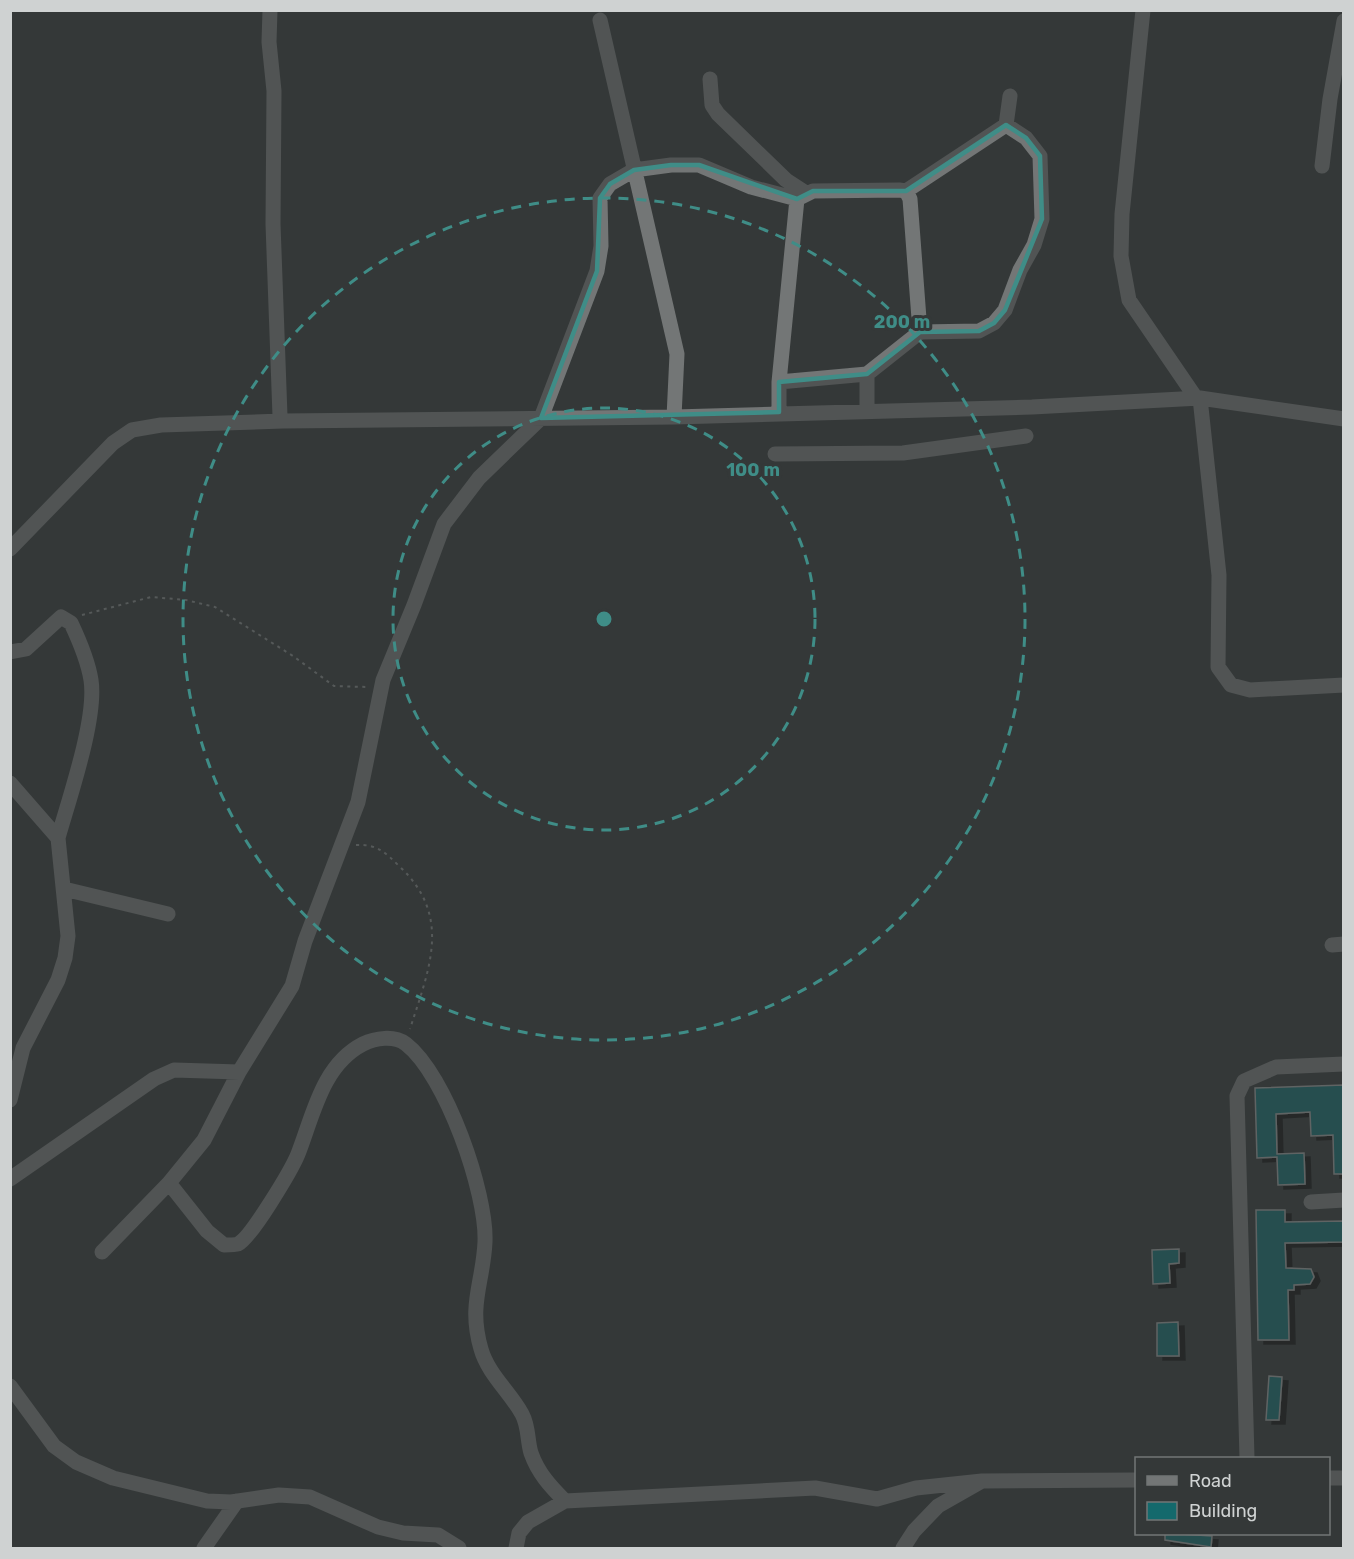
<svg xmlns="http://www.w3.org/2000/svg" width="1354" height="1559" font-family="Rubik,sans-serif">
  <defs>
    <filter id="shadow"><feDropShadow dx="6" dy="4" stdDeviation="0" flood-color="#0009"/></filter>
  </defs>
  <rect width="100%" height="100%" fill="#343838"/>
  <!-- building -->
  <path fill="#14696c" stroke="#929797" stroke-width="1.5" filter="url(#shadow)" d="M1344 1085V1174H1334L1333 1135 1311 1136 1310 1112 1276 1114 1277 1154 1304 1153 1305 1184 1278 1185 1277 1157 1257 1158 1255 1088Z
    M1256 1210H1285V1222L1344 1221V1242L1285 1243 1286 1268 1311 1269 1314 1277 1310 1284 1294 1285V1290H1288L1289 1340H1258Z
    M1179 1249V1263L1169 1264 1170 1283 1153 1284 1152 1250Z
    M1178 1322 1179 1356H1157V1323Z
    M1269 1376 1282 1377 1279 1420H1266Z
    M1165 1533 1212 1536 1211 1547 1165 1540Z"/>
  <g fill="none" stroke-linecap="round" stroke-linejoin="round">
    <!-- path -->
    <path stroke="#7d8181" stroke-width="2" stroke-dasharray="3 4.5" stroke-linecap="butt" d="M82 615 151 597 186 600 215 607 293 656 334 686 367 687
      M356 845C377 844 385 852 399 866 453 916 429 969 410 1029"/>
    <!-- minor -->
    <path stroke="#737676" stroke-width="15" d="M270 10 269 42 274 91 273 224 280 416 283 421 674 417 1032 407 1200 398 1344 419
      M1143 10 1122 214 1121 256 1129 300 1196 398
      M600 20 677 354 674 417
      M710 79 712 105 718 114 786 180 806 193
      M1006 125 1010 96
      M1322 166 1330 99 1344 21
      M906 191 1006 125 1026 138 1040 156 1042 219 1034 245 1020 270 1005 310 994 323 979 331 920 332
      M779 382 867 374
      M1200 398 1219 575 1218 667 1231 685 1250 690 1344 685
      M779 412V382L797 199 813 191 899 190 906 191 910 199 920 332 867 374V411
      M775 454 903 453 1026 436
      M10 549 113 443 132 430 161 425 283 421
      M10 652 26 649 61 617 71 623C79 640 88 661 91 680 97 718 69 799 58 838
      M10 783 58 838 68 936 65 958 58 980 23 1048 10 1100
      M64 889 168 914
      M1332 945 1344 944
      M10 1179 154 1079 174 1070 239 1072
      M169 1183 207 1231 224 1245C228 1245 235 1245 238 1244 251 1238 292 1169 298 1154 313 1116 322 1065 363 1044 375 1038 394 1035 406 1044 446 1075 487 1193 485 1242 483 1284 468 1304 481 1349 488 1374 510 1392 522 1414 529 1427 527 1440 531 1453 538 1473 550 1486 565 1501
      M1311 1202 1344 1200
      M102 1252 169 1183 204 1140 239 1072 292 986 305 941 358 802 383 680 414 605 444 524 479 478 541 418 597 271 601 246 600 198 610 184 634 170 671 165H699L751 187 797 199
      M10 1386 54 1446 76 1462 113 1478 207 1501 231 1502 279 1495 310 1497 378 1527 403 1533 438 1535 459 1548
      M1247 1458 1237 1096 1244 1081 1276 1067 1344 1064
      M1328 1478H1344
      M204 1548 237 1501
      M516 1548 519 1533 528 1522 565 1501 815 1488 877 1499 916 1488 982 1481
      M903 1548 914 1531 938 1506 982 1481 1136 1480"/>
  </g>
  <!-- marked area -->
  <path d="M0 0H1354V1559H0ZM1006 125 1026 138 1040 156 1042 219 1005 310 994 323 979 331 920 332 867 374 779 382V412L541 418 597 271 600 198 610 184 634 170 671 165H699L797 199 813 191H906Z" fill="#343838" fill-opacity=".55" fill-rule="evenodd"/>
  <path fill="none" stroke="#3f8d87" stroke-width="4.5" stroke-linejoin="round" d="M1006 125 1026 138 1040 156 1042 219 1005 310 994 323 979 331 920 332 867 374 779 382V412L541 418 597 271 600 198 610 184 634 170 671 165H699L797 199 813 191H906Z"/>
  <!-- distance rings -->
  <g fill="none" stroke="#3f8d87" stroke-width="3" stroke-dasharray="10 8">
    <circle cx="604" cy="619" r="211"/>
    <circle cx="604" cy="619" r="421"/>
  </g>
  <circle cx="604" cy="619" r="9" fill="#3f8d87" stroke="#343838" stroke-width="3"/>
  <g font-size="18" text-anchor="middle" font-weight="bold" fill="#3f8d87" stroke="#343838" stroke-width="6" stroke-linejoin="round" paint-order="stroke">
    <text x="902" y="328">200 m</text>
    <text x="753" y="476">100 m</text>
  </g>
  <!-- border -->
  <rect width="1354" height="1559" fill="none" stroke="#cfd2d2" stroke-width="24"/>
  <!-- legend -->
  <rect x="1135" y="1457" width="195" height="78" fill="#343838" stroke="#727676" stroke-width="1.5"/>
  <rect x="1147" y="1476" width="30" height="9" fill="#737676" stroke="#727676" stroke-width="1.5"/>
  <text x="1189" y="1487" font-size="18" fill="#cfd2d2">Road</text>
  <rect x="1147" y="1502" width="30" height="18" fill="#14696c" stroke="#727676" stroke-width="1.5"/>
  <text x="1189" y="1517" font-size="18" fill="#cfd2d2">Building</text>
</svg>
